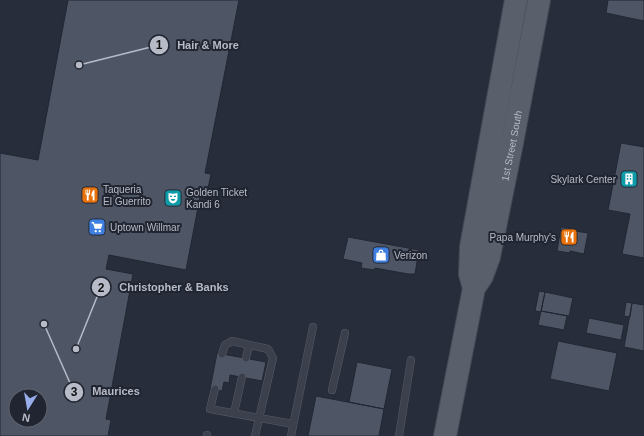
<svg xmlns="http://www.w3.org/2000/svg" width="644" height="436" font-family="Helvetica,sans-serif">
  <rect width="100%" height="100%" fill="#272d3b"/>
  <!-- building -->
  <path fill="#4e5565" stroke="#222733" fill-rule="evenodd" d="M68 0H239L205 173 211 174 206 198 200 197 186 270 109 255 106 269 133 274 106 419 111 420 108 436H0V153L38 160ZM16 396H40V420H16Z
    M608 0H644V21L606 13Z
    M621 143 644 147V258L622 254 630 214 608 210Z
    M561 227 575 229V231L588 233 584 254 570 251V253L557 251Z
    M348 237 419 250 415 274H408L375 268 374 270 361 268 362 263 343 259Z
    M539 291 545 292 541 312 535 311Z
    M545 292 573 298 569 316 541 311Z
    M626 302 632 303 630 317 624 316Z
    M632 303 644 305V351L624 347Z
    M541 311 567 316 564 330 538 325Z
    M589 318 624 325 621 340 586 333Z
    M558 341 617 353 609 391 550 379Z
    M217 353 266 362 262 381 230 375 229 383 224 382 222 391 210 389Z
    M357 362 392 369 384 409 349 402Z
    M316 396 384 409 379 436H308Z"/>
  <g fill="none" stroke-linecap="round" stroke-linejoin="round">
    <!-- lane casing -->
    <g stroke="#565b67" stroke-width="8">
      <path id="lane" d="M222 354 225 345 232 341 268 349 273 358 255 436
        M246 358 249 345
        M215 389 210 409 293 424
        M332 390 345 333
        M234 413 242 377
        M207 436V435
        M291 436 313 327
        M399 436 411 360"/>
    </g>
    <!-- primary casing -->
    <g stroke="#444955" stroke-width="24">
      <g id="primary">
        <path d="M474 288 470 274 471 247 516 0"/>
        <path id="s1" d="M445 436 474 288 482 276 489 257 512 143 539 0"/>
      </g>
    </g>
    <!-- lane -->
    <use href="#lane" stroke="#3b404c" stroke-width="7"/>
    <!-- primary -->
    <use href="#primary" stroke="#595f6b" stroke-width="22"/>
  </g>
  <!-- icons -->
  <defs>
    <g id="building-square" transform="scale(0.9)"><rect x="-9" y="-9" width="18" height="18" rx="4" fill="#0f9aa8" stroke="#202531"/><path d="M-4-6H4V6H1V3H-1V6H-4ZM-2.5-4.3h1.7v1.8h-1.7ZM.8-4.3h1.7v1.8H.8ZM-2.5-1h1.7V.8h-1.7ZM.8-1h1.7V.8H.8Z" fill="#fff"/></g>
    <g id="restaurant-square" transform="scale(0.9)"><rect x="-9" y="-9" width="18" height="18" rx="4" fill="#e8710a" stroke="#202531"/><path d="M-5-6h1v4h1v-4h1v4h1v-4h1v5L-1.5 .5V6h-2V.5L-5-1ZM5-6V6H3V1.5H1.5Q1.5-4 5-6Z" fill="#fff"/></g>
    <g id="theatre-square" transform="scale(0.9)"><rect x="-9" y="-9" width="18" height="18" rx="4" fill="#0f9aa8" stroke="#202531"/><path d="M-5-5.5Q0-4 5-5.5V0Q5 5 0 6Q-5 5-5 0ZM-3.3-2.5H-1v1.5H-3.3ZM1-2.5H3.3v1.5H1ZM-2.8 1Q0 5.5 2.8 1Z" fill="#fff"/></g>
    <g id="supermarket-square" transform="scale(0.9)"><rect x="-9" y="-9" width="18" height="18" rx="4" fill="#3f7fe0" stroke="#202531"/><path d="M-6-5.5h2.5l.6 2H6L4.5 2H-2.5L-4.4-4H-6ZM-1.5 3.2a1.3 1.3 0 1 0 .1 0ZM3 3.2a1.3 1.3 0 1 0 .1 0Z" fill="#fff"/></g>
    <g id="shop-square" transform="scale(0.9)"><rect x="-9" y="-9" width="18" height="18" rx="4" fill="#3f7fe0" stroke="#202531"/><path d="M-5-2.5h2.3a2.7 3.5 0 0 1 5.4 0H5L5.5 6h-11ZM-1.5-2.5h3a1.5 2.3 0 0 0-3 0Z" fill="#fff"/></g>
  </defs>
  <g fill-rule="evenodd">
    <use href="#building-square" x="629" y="179"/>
    <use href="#restaurant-square" x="90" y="195"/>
    <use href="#theatre-square" x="173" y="198"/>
    <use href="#supermarket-square" x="97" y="227"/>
    <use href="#restaurant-square" x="569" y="237"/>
    <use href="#shop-square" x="381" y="255"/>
  </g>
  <g text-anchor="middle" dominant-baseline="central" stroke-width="4" stroke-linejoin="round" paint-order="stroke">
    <!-- street labels -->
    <g font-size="10" fill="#b7bbc7" stroke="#202531">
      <text stroke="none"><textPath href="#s1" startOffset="299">1st Street South</textPath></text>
    </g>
    <!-- poi labels -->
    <g font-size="10" fill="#b7bbc7" stroke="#202531" text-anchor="start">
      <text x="616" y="179" text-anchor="end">Skylark Center</text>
      <text x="103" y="189">Taqueria<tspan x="103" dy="12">El Guerrito</tspan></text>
      <text x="186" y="192">Golden Ticket<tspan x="186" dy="12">Kandi 6</tspan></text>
      <text x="110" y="227">Uptown Willmar</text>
      <text x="556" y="237" text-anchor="end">Papa Murphy's</text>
      <text x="394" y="255">Verizon</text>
    </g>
  </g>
  <!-- callouts -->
  <path fill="none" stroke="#b7bbc7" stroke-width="1.5" d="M79 65L159 45M76 349L101 287M44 324L74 392"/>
  <g fill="#b7bbc7" stroke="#202531" stroke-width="1.5">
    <circle cx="79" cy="65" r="4"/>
    <circle cx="76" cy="349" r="4"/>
    <circle cx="44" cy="324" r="4"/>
    <circle cx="159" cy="45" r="10"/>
    <circle cx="101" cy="287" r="10"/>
    <circle cx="74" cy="392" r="10"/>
  </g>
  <g font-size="12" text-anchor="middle" font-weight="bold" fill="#111">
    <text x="159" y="49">1</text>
    <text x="101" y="292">2</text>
    <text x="74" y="396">3</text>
  </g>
  <g font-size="11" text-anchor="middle" font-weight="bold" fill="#b7bbc7" stroke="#202531" stroke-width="4" stroke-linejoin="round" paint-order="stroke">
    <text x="208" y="49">Hair &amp; More</text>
    <text x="174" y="291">Christopher &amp; Banks</text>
    <text x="116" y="395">Maurices</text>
  </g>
  <!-- north arrow -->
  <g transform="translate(28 408) rotate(191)"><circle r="19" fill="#202531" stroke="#5c616d"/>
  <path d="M0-3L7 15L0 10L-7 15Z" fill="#97aeeb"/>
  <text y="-6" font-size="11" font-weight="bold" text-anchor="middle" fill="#b7bbc7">N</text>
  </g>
</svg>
